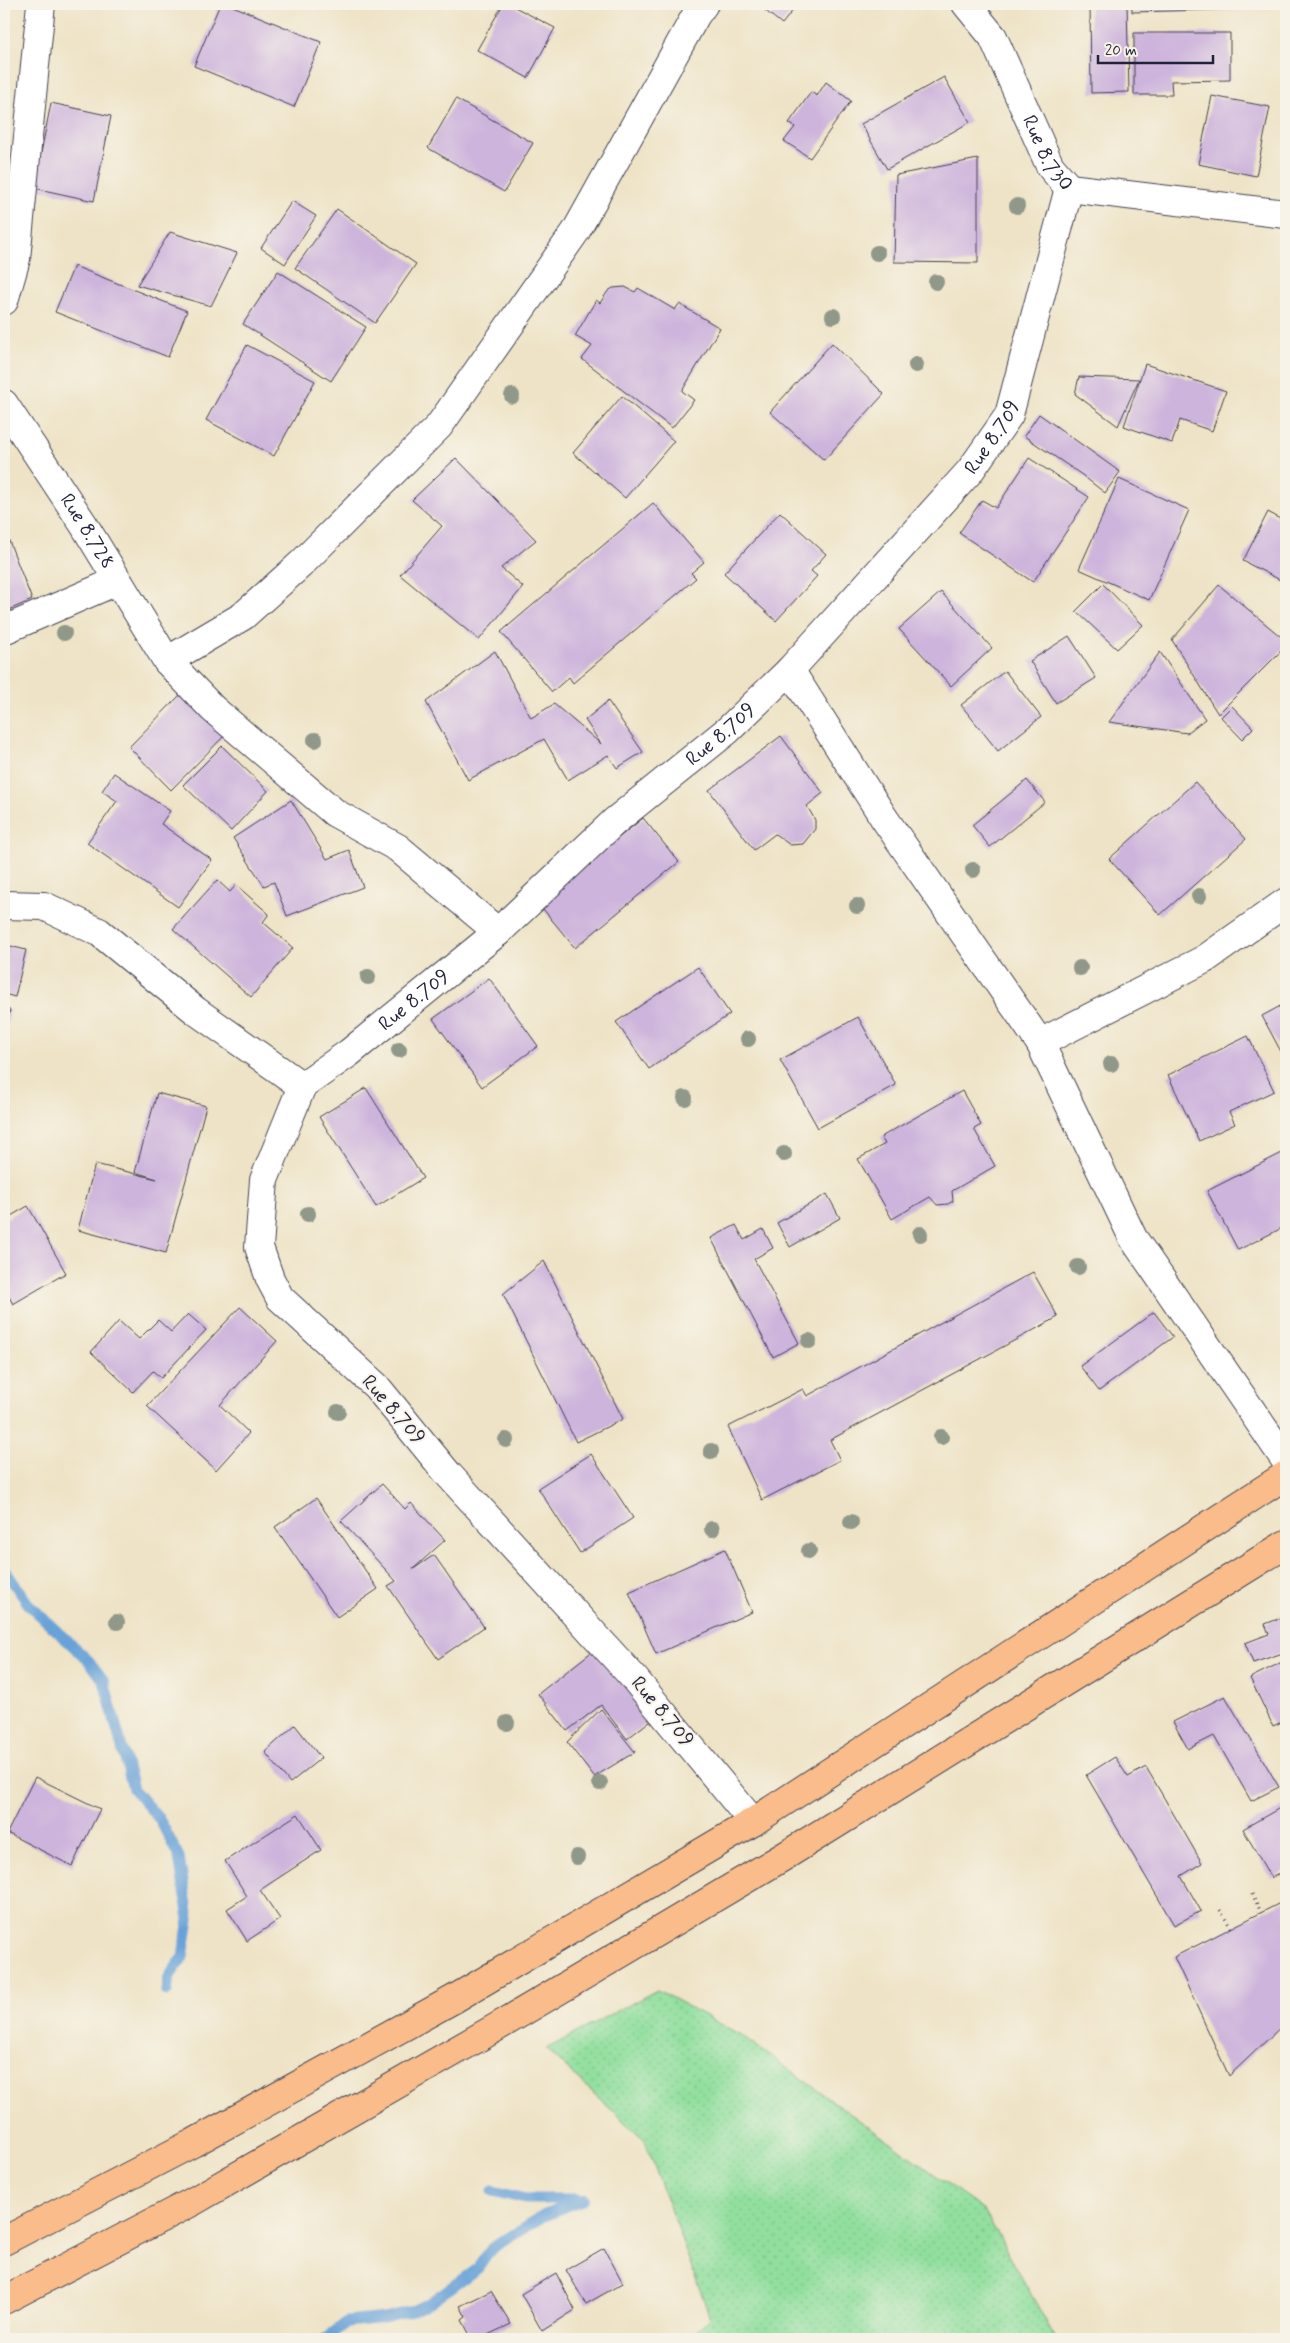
<svg xmlns="http://www.w3.org/2000/svg" width="1290" height="2343" font-family="Mynerve,sans-serif">
  <defs>
    <pattern id="grass-dots" width="8" height="8" patternUnits="userSpaceOnUse" patternTransform="scale(1.25)"><rect width="8" height="8" fill="#91df9e"/><path d="M2 2h.1M6 6h.1" fill="none" stroke="#7dbf89" stroke-width="1.8" stroke-linecap="round"/></pattern>
  </defs>
  <rect width="100%" height="100%" fill="#f7f3e8"/>
  <filter id="ink" filterUnits="userSpaceOnUse"><feTurbulence type="fractalNoise" baseFrequency=".02" numOctaves="2"/><feDisplacementMap in="SourceGraphic" scale="10" xChannelSelector="R" yChannelSelector="G"/><feConvolveMatrix kernelMatrix="1 2 1 2 8 2 1 2 1" color-interpolation-filters="sRGB"/></filter>
  <filter id="wash" filterUnits="userSpaceOnUse"><feTurbulence type="fractalNoise" baseFrequency=".0096" numOctaves="4" result="noise"/><feDisplacementMap in="SourceGraphic" scale="20" xChannelSelector="R" yChannelSelector="G"/><feGaussianBlur stdDeviation="1.12" result="paint"/><feColorMatrix in="noise" values="0 0 0 0 0 0 0 0 0 0 0 0 0 0 0 0 0 1.4 0 .05"/><feComposite in="paint" operator="in"/></filter>
  <g filter="url(#wash)">
    <rect width="100%" height="100%" fill="#eee3c6"/>
    <!-- grass -->
    <path fill="url(#grass-dots)" stroke="#5a806c" d="M657 1990 741 2035 984 2210 1056 2339H689L710 2317 645 2141 546 2049Z"/>
    <g fill="none" stroke-linecap="round" stroke-linejoin="round">
      <!-- stream -->
      <path stroke="#69a2d8" stroke-width="11" d="M4 1569 29 1605 89 1661 104 1681 133 1789 160 1820 179 1857 189 1919 183 1957 169 1977 167 1991
        M493 2191 525 2199H577
        M325 2339 347 2322 384 2318 412 2311 429 2303 478 2268 492 2248 545 2215 584 2199"/>
    </g>
    <g id="blocks">
      <!-- building -->
      <path fill="#cdb4dc" d="M220 4H228L321 42 294 107 194 66Z
        M503 4H509L555 28 528 78 477 50Z
        M757 4H798L782 24Z
        M1090 4H1127L1129 92 1091 93Z
        M1132 4H1244V9L1132 12Z
        M1134 33H1230V80L1171 81 1172 95H1134Z
        M944 77 970 122 887 169 861 124Z
        M826 82 851 101 810 158 784 141 795 127 789 123 811 92 817 96Z
        M1212 96 1270 107 1256 176 1198 164Z
        M456 99 533 143 504 192 428 148Z
        M51 103 111 116 94 201 34 188Z
        M978 159V263L894 262 896 175Z
        M292 201 316 216 285 264 261 248Z
        M337 209 416 264 375 323 295 268Z
        M170 232 237 253 211 306 137 285Z
        M74 266 187 311 168 357 55 312Z
        M278 271 366 327 331 381 243 324Z
        M625 287 635 292 638 288 675 310 679 304 720 328 682 391 694 400 672 428 582 359 592 346 575 336 596 300 600 303 608 291 613 288Z
        M832 343 884 394 824 460 770 412Z
        M247 345 315 381 274 456 206 420Z
        M1145 364 1226 391 1212 431 1180 420 1172 443 1124 426Z
        M1079 377 1139 379 1118 426 1075 394Z
        M622 396 674 441 625 498 573 453Z
        M1039 414 1120 472 1105 493 1082 475 1024 436Z
        M456 458 536 540 501 568 523 587 479 640 400 575 442 526 412 500Z
        M1029 458 1089 497 1033 582 959 533 982 500 996 508Z
        M1119 479 1189 510 1149 600 1079 569Z
        M653 503 704 562 691 573 696 578 573 683 569 677 552 692 501 632Z
        M780 512 826 554 811 571 817 576 776 621 724 573Z
        M1268 512 1286 522V583L1243 561Z
        M4 528 32 600 4 612Z
        M1103 584 1143 625 1117 649 1076 611Z
        M1219 585 1286 641V646L1218 714 1172 640Z
        M941 592 992 648 951 686 899 629Z
        M1069 636 1096 678 1056 703 1030 661Z
        M495 651 531 718 554 704 601 744 585 720 608 701 643 752 617 768 608 755 568 780 544 739 468 780 426 702Z
        M1160 652 1205 719 1187 733 1109 722Z
        M1005 671 1041 717 998 751 961 705Z
        M182 693 225 735 171 790 129 747Z
        M1232 706 1253 728 1242 739 1221 717Z
        M781 736 823 793 807 806 815 820V829L803 844 790 845 775 834 754 850 709 790Z
        M222 746 268 791 231 831 183 785Z
        M114 773 170 811 161 824 212 860 178 907 87 843 117 801 102 791Z
        M1027 780 1045 802 990 847 972 825Z
        M1195 782 1246 839 1160 915 1109 859Z
        M291 800 327 859 349 850 363 887 287 916 274 882 264 886 233 838Z
        M643 818 679 862 575 948 538 903Z
        M217 880 230 892 236 885 269 914 263 922 293 948 251 997 173 929Z
        M6 945 26 950 15 997 4 994Z
        M698 967 730 1014 649 1069 616 1022Z
        M489 978 538 1046 482 1087 433 1019Z
        M1286 1003V1061L1262 1016Z
        M4 1009 10 1010 5 1036H4Z
        M858 1017 896 1085 818 1128 780 1060Z
        M1248 1036 1274 1091 1229 1112 1235 1124 1199 1141 1168 1075Z
        M366 1088 423 1178 376 1207 319 1117Z
        M962 1091 981 1125 974 1129 995 1166 952 1191 953 1201 948 1204 937 1205 930 1197 892 1219 858 1159 885 1144 881 1137Z
        M157 1093 206 1106 166 1253 78 1230 95 1164 157 1179 135 1172Z
        M1286 1151V1226L1238 1250 1207 1191Z
        M827 1194 840 1218 790 1247 777 1223Z
        M28 1206 66 1273 13 1304 4 1288V1220Z
        M736 1225 744 1240 763 1229 773 1248 754 1259 799 1343 773 1357 711 1238Z
        M544 1261 623 1419 576 1442 503 1294Z
        M1033 1272 1058 1317 830 1440 840 1460 762 1500 728 1427 803 1389 807 1396Z
        M240 1307 277 1341 220 1405 249 1433 216 1470 147 1406Z
        M1154 1312 1173 1337 1099 1391 1080 1366Z
        M188 1314 206 1330 161 1378 153 1371 133 1392 91 1352 119 1321 139 1339 158 1320 171 1332Z
        M591 1454 633 1518 580 1553 538 1488Z
        M382 1484 405 1509 411 1503 445 1540 412 1570 434 1555 484 1627 438 1659 388 1586 396 1581 341 1521Z
        M316 1498 378 1589 337 1617 275 1527Z
        M725 1549 752 1612 656 1654 629 1592Z
        M1286 1616V1652L1253 1663 1245 1643 1269 1634 1265 1624Z
        M603 1643 660 1713 627 1739 601 1705 567 1731 538 1694Z
        M1286 1660V1720L1273 1726 1250 1678Z
        M1225 1696 1279 1787 1251 1801 1214 1736 1188 1749 1173 1722Z
        M601 1709 635 1752 594 1777 567 1742Z
        M295 1725 321 1758 290 1783 265 1752Z
        M1115 1757 1128 1777 1146 1767 1202 1863 1181 1876 1201 1911 1174 1925 1086 1775Z
        M35 1777 100 1809 72 1866 7 1833Z
        M1285 1805 1286 1870 1271 1878 1243 1829Z
        M298 1814 321 1850 260 1890 280 1919 247 1941 227 1909 247 1896 225 1861Z
        M1286 1900V2022L1229 2076 1174 1957Z
        M604 2248 623 2283 586 2304 566 2270Z
        M556 2273 575 2310 542 2331 521 2294Z
        M491 2291 511 2324 479 2339H472L462 2320 466 2317 460 2306Z"/>
    </g>
  </g>
  <g filter="url(#ink)">
    <use href="#blocks" fill-opacity="0" stroke="#413f50" stroke-width="1"/>
    <g fill="none" stroke-linecap="round" stroke-linejoin="round">
      <!-- minor casing -->
      <g stroke="#413f50" stroke-width="30">
        <g id="minor">
          <path id="s1" d="M966 4 993 37 1050 166 1069 188 1286 214"/>
          <path d="M4 301 16 259 41 4"/>
          <path id="s2" d="M4 404 84 525 167 661 213 709 335 813 398 848 498 932"/>
          <path d="M4 630 117 581"/>
          <path d="M167 661 243 616 301 564 439 426 576 231 696 15 704 4"/>
          <path d="M790 670 884 818 1040 1043 1133 1238 1286 1461"/>
          <path d="M4 905 44 906 99 932 196 1011 302 1086"/>
          <path d="M1040 1043 1205 959 1286 902"/>
          <path id="s3" d="M753 1822 633 1677 448 1474 376 1386 280 1298 270 1279 259 1247 264 1180 302 1086 349 1053 498 932 615 821 728 730 790 670 970 471 1009 415 1069 188"/>
        </g>
      </g>
      <!-- highway casing -->
      <g stroke="#413f50" stroke-width="30">
        <path id="highway" d="M4 2241 193 2143 454 1999 753 1822 1286 1475
          M4 2300 192 2202 497 2027 783 1857 1286 1544"/>
      </g>
      <!-- path -->
      <path stroke="#413f50" stroke-width="3" stroke-dasharray="1 4" stroke-linecap="butt" d="M1252 1894 1261 1912
        M1220 1910 1231 1928"/>
      <!-- minor -->
      <use href="#minor" stroke="#fff" stroke-width="28"/>
      <!-- highway -->
      <use href="#highway" stroke="#f9bc8a" stroke-width="28"/>
    </g>
    <!-- trees -->
    <g fill="#90988a">
      <circle cx="1017" cy="206" r="8"/>
      <circle cx="877" cy="253" r="8"/>
      <circle cx="936" cy="282" r="8"/>
      <circle cx="833" cy="316" r="8"/>
      <circle cx="916" cy="365" r="8"/>
      <circle cx="512" cy="396" r="8"/>
      <circle cx="64" cy="633" r="8"/>
      <circle cx="315" cy="740" r="8"/>
      <circle cx="973" cy="870" r="8"/>
      <circle cx="1199" cy="896" r="8"/>
      <circle cx="857" cy="906" r="8"/>
      <circle cx="1080" cy="968" r="8"/>
      <circle cx="368" cy="977" r="8"/>
      <circle cx="748" cy="1039" r="8"/>
      <circle cx="399" cy="1050" r="8"/>
      <circle cx="1111" cy="1064" r="8"/>
      <circle cx="685" cy="1098" r="8"/>
      <circle cx="784" cy="1154" r="8"/>
      <circle cx="308" cy="1214" r="8"/>
      <circle cx="920" cy="1234" r="8"/>
      <circle cx="1078" cy="1267" r="8"/>
      <circle cx="809" cy="1341" r="8"/>
      <circle cx="338" cy="1412" r="8"/>
      <circle cx="941" cy="1437" r="8"/>
      <circle cx="506" cy="1440" r="8"/>
      <circle cx="711" cy="1451" r="8"/>
      <circle cx="851" cy="1522" r="8"/>
      <circle cx="712" cy="1529" r="8"/>
      <circle cx="809" cy="1551" r="8"/>
      <circle cx="117" cy="1622" r="8"/>
      <circle cx="507" cy="1723" r="8"/>
      <circle cx="600" cy="1783" r="8"/>
      <circle cx="577" cy="1857" r="8"/>
    </g>
  </g>
  <g text-anchor="middle" dominant-baseline="central" stroke-width="4" stroke-linejoin="round" paint-order="stroke">
    <!-- street labels -->
    <g font-size="20" fill="#22223b" stroke="#f7f3e8">
      <text stroke="none"><textPath href="#s1" startOffset="171">Rue 8.730</textPath></text>
      <text stroke="none"><textPath href="#s3" startOffset="1882">Rue 8.709</textPath></text>
      <text stroke="none"><textPath href="#s2" startOffset="152">Rue 8.728</textPath></text>
      <text stroke="none"><textPath href="#s3" startOffset="1478">Rue 8.709</textPath></text>
      <text stroke="none"><textPath href="#s3" startOffset="1072">Rue 8.709</textPath></text>
      <text transform="translate(393 1410) rotate(49)">Rue 8.709</text>
      <text transform="translate(662 1712) rotate(50)">Rue 8.709</text>
    </g>
  </g>
  <!-- margin -->
  <rect width="1290" height="2343" fill="none" stroke="#f7f3e8" stroke-width="20"/>
  <!-- scale -->
  <path d="M1098 55v8h115v-8" fill="none" stroke="#22223b" stroke-width="2.5"/>
  <text x="1105" y="55" font-size="15" fill="#22223b" stroke="#f7f3e8" stroke-width="4" paint-order="stroke">20 m</text>
</svg>
